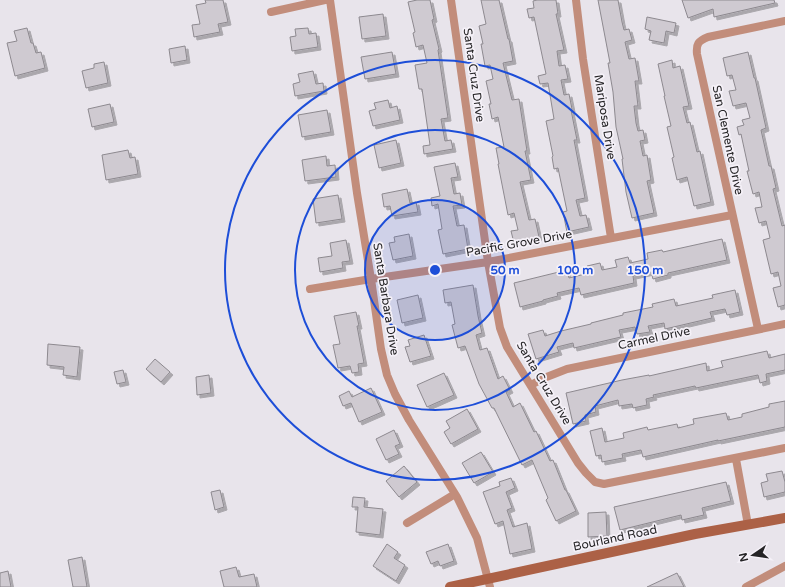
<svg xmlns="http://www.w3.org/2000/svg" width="785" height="587" font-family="'Varela Round',sans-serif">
  <defs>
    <filter id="shadow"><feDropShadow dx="3" dy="3" stdDeviation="0" flood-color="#0004"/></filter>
  </defs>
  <rect width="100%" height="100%" fill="#e8e4eb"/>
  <!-- building -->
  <path fill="#cfcad1" stroke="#8d898f" filter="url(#shadow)" d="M205 0H223L228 22 218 24 220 32 194 37 192 25 200 24 196 5 206 3Z
    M417 0H430L434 19 432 20 439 49 438 50 448 118 441 119 445 141 451 140 453 149 424 154 423 146 430 145 422 89H419L415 65 427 63 423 45 416 47 413 33 415 32 408 2Z
    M481 0H499L508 39H509L513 61 503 63 512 100 519 99 527 151H525L531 180 520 182 529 220 535 219 539 237 514 243 511 231 518 230 514 213 508 215 498 164H499L496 148 504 147 498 117 492 119 489 104H491L486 81 493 79 490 65 485 66 481 44H483L479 26 486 24Z
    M537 0H556L558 14H556L564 50 557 51 559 66 565 65 568 79 561 80 564 95 569 94 572 109 571 110 577 140H574L585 198 576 200 580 216 586 215 589 227 567 232 563 212 567 211 558 168 554 169 552 157 553 156 546 121 554 119 548 83 540 84 538 76 546 74 534 17 529 18 527 9 534 8 533 1Z
    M598 0H618L622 22 624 30 629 29 632 40 625 42 629 59 635 58 639 81H635L638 106H634L636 123 638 131 643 130 645 140 640 141 643 156 647 155 651 180 647 181 654 213 632 218 626 192 622 159H623L616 127 613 92 608 63H610Z
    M682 0H774L775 3 714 17 713 9 688 18Z
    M383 14 386 36 362 39 359 17Z
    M647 17 676 23 674 33 666 31 664 43 649 40 651 31 645 29Z
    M27 28 31 43H33L36 53 41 52 45 68 15 76 7 43 17 41 14 31Z
    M308 28 309 34 316 33 318 47 292 51 290 37 296 36 295 29Z
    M185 46 187 60 171 63 169 49Z
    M392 52 396 74 365 79 361 57Z
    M748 52 754 78H755L766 128 761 130 769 166H771L776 188 773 189 782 226 785 225V305L778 307 773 288 781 286 778 272 771 274 763 240 770 238 766 221 759 223 755 208 762 207 759 192 753 194 747 171H749L741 134 739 135 737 127 744 125 742 120 750 118 746 103 733 106 729 91 736 90 732 75 727 76 723 58Z
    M672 60 673 68 680 66 689 106 683 107 687 123 690 122 697 152 700 151 711 202 694 206 687 177 677 180 672 158 674 157 667 127 671 126 664 96H665L658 64Z
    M104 62 108 83 86 88 82 71 94 68V64Z
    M313 71 316 84 323 83 324 91 295 96 293 84 300 82 298 74Z
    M388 100 390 108 397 106 400 120 373 126 369 111 376 109 374 103Z
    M110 104 114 122 92 127 88 109Z
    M327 110 331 132 302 137 298 115Z
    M396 140 401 163 379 168 374 145Z
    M128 150 130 158 135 157 138 174 106 180 102 155Z
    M326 156 327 166 335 165 336 177 305 181 302 160Z
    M455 163 458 177 451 178 454 194 460 193 462 205 453 206 457 226 464 225 468 249 443 254 438 230 442 229 438 204 432 206 431 198 440 196 434 167Z
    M407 189 410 203 416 202 418 212 392 216 390 206 384 207 382 194Z
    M338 195 342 219 316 223 313 199Z
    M409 234 413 256 393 260 389 243 395 242 394 237Z
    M722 239 727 260 668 273V275L653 279 651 272 633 276 634 283 581 295 579 288 557 293 558 296 543 300V301L520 307 514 283 567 270 569 278 589 273 587 266 600 263 602 270 617 267 615 260 628 257 630 263 648 259 647 253 662 250 663 252Z
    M346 240 350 261 342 262 343 268 320 272 318 258 332 256 330 243Z
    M473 285 478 316 482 333 476 335 480 350 487 348 498 379 503 376 510 390 506 392 513 407 520 403 534 432 536 431 550 461 553 460 565 490H566L576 511 556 521 546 500 548 498 532 460 522 465 494 408H492L479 384 465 346 458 348 452 325 455 324 451 302 445 303 443 290Z
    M735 290 740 312 727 315 725 309 710 312 712 318 665 329 664 323 648 326 650 332 637 334 635 327 619 330 621 337 574 348 573 343 557 347 559 352 536 359 528 334 543 330 545 336 561 331 591 324V323L623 315V313L653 307 652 304 674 299 676 306 713 298 712 295Z
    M418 295 423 318 402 323 397 300Z
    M356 312 359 326H357L364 363 358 364 359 372 352 373 350 366 338 368 333 345 340 344 334 316Z
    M424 335 431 356 410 362 405 347 410 346 408 340Z
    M48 344 80 347 77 377 63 375 64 367 47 365Z
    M767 351 769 358 785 354V370L766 374 767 381 760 383 758 375 696 388 695 386 653 395 654 397 646 399 647 405 633 408 632 404 619 406 618 400 595 406 596 412 585 415 586 421 573 424 566 393 622 380 649 375V376L706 363 707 371 723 367 721 361Z
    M155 359 170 372 161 382 146 369Z
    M123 370 126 382 117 384 114 372Z
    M444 373 454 395 427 407 417 385Z
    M209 375 211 393 197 395 196 377Z
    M371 388 382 412 359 422 351 403 343 406 339 396 349 391 352 397Z
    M785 401V427L718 441V440L643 457 641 450 622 454 623 458 602 462 601 455 596 456 590 431 602 428 605 442 624 438 623 433 647 427 648 430 677 424 678 428 694 424 693 419 726 413 728 420 742 417V414L769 407V404Z
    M467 409 478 429 451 444 444 432 450 428 446 421Z
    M394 430 400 444 395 446 399 454 386 460 376 439Z
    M481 452 493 472 474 483 462 463Z
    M404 466 417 482 399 497 386 481Z
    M782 471 785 482V492L764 497 761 483 768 481 766 474Z
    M511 478 515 488 506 492 512 508 507 510 513 527 527 523 532 549 510 554 503 521 495 524 483 492 500 486 499 482Z
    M726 482 731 501 702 508 704 515 682 520 681 515 620 530 614 507Z
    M220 490 224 507 215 510 211 492Z
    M353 497 365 498 364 507 383 509 380 535 356 532 358 507H352Z
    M606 512 607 536 588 537V513Z
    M387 544 398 552 394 558 405 565 396 581 373 566Z
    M448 544 454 561 440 566 438 561 431 564 426 552Z
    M82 557 87 587H73L68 560Z
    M236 567 239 577 254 574 257 587H224L220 571Z
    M8 571 11 587H0V573Z
    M677 573 684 587H647Z"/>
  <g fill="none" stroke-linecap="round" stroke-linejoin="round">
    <!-- street -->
    <path stroke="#c28d7b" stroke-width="8" d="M330 0 357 193 371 279 381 349 387 375 395 394 409 420 457 497 477 538 490 587
      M451 0 488 262 500 328 507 347 578 463 586 473 595 482 604 484 785 448
      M576 0 583 59 611 238
      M271 12 325 0
      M310 289 371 279 488 262 732 215
      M758 329 697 54C696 44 698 41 708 37L785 21
      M531 385 544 378 567 369 785 324
      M736 459 748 525
      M407 523 455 494
      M746 587 785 566"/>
    <!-- secondary -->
    <path stroke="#ac6146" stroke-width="10" d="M450 587 695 534 785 518"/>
  </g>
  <!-- distance rings -->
  <circle cx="435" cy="270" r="70" fill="#1d4ed8" fill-opacity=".12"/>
  <g fill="none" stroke="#1d4ed8" stroke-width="2">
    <circle cx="435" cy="270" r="70"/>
    <circle cx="435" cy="270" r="140"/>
    <circle cx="435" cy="270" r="210"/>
  </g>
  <g text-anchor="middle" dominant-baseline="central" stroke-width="3.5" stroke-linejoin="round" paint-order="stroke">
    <!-- street labels -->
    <g font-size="12" fill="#252426" stroke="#f5f1f8">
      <text transform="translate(474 75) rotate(82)">Santa Cruz Drive</text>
      <text transform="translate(605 117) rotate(81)">Mariposa Drive</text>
      <text transform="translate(728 140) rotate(78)">San Clemente Drive</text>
      <text transform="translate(519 243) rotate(-10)">Pacific Grove Drive</text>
      <text transform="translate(386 299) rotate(81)">Santa Barbara Drive</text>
      <text transform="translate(654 338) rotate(-12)">Carmel Drive</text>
      <text transform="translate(544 383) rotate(59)">Santa Cruz Drive</text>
      <text transform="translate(615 538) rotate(-12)">Bourland Road</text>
    </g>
  </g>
  <circle cx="435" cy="270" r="6" fill="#1d4ed8" stroke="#f5f1f8" stroke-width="2"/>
  <g font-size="12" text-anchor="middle" font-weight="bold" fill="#1d4ed8" stroke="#f5f1f8" stroke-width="3.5" stroke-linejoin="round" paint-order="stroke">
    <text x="505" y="274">50 m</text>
    <text x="575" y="274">100 m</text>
    <text x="645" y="274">150 m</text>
  </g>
  <!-- north arrow -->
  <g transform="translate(753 555) rotate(257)" stroke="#f5f1f8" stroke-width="3" paint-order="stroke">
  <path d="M0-3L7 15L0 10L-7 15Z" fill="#252426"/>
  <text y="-6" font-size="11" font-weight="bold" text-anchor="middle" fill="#252426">N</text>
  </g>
</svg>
